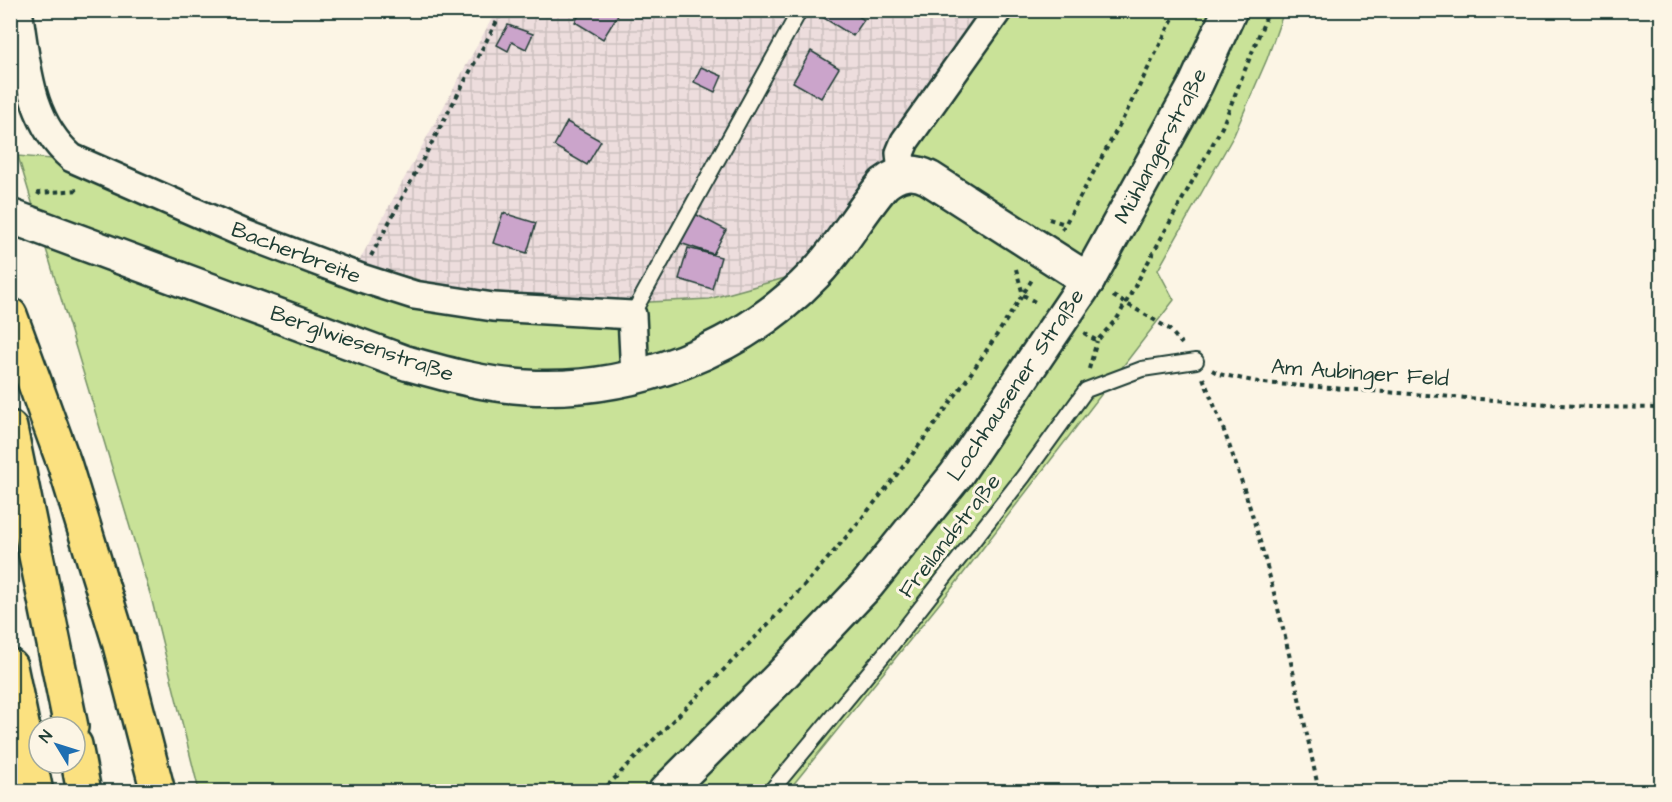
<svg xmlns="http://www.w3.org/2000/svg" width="1672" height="802" font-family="'Architects Daughter',sans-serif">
  <defs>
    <pattern id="industrial-grid" width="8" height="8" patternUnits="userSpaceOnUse" patternTransform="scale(1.5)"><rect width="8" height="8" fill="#eddddd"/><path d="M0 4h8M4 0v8" fill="none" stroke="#cbbfbe"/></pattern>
  </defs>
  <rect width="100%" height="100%" fill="#fcf5e5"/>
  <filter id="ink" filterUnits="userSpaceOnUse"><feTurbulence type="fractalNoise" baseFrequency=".0167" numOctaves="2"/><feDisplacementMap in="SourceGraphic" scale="12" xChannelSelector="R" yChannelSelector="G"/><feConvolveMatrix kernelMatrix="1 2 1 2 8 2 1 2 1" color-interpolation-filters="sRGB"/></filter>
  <g filter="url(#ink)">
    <!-- industrial -->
    <path fill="url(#industrial-grid)" d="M496 11H1013L926 136 834 232 785 278 709 299 630 303 447 288 358 263Z"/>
    <!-- green -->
    <path fill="#c9e298" stroke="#749066" stroke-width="1.5" d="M1013 11H1284L1267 59 1234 135 1158 270 1174 300 956 583 788 791H199L151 597 18 156 108 164 358 263 447 288 630 303 709 299 785 278 834 232 926 136Z"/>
    <!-- building -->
    <path fill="#cba4cb" stroke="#1f3d34" stroke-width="1.5" d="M582 10H614L619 13 603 39 575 22Z
      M822 10H849L864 20 853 36 819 15Z
      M508 25 533 34 526 49 512 42 508 51 497 45Z
      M811 51 839 68 821 98 793 82Z
      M701 67 722 76 715 92 694 82Z
      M567 122 601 141 587 165 554 146Z
      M503 213 536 223 527 253 493 243Z
      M695 214 726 230 713 254 680 243Z
      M688 248 721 257 712 289 679 279Z"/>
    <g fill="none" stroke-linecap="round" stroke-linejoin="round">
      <!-- service casing -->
      <g stroke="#1f3d34" stroke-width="18">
        <path id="service" d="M632 315 800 10
          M770 792 890 647 1023 477 1086 390 1142 369 1196 361"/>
      </g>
      <!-- minor casing -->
      <g stroke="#1f3d34" stroke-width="32">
        <path id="minor" d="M18 10C27 64 28 120 72 158L245 234 361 278 414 295 493 307 632 315 635 376
          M902 174 900 153 905 141 998 10"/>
      </g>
      <!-- tertiary casing -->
      <g stroke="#1f3d34" stroke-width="38">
        <path id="tertiary" d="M10 216 406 363C446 374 485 385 526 387 632 393 742 351 815 274 842 246 859 213 884 184 898 173 912 169 929 178L1088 280"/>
      </g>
      <!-- secondary casing -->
      <g stroke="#1f3d34" stroke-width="38">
        <path id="secondary" d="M665 792 780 677 867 585 956 475 1088 280 1196 84 1230 10"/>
      </g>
      <!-- motorway casing -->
      <g stroke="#1f3d34" stroke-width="38">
        <path id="motorway" d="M10 315 65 466 119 641 158 792
          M10 428 71 727
          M10 666 36 792
          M75 745 84 792"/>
      </g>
      <!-- path -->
      <path stroke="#1f3d34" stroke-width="4" stroke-dasharray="4.5 4.5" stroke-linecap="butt" d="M38 195 39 193 79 190
        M1049 219 1065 224
        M1062 230 1126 113 1177 10
        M371 256 503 10
        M1016 269 1023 295 1037 303
        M1113 296 1168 328 1182 344
        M1084 333 1097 341 1118 317 1222 127 1269 10
        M1089 369 1097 341
        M1212 370 1219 374 1263 383 1589 407 1662 408
        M1203 378C1259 510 1290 652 1319 792
        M601 792C671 722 742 654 808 581 892 487 967 385 1033 278"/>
      <!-- service -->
      <use href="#service" stroke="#fcf5e5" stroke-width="14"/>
      <!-- minor -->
      <use href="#minor" stroke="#fcf5e5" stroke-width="27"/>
      <!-- tertiary -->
      <use href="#tertiary" stroke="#fcf5e5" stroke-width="33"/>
      <!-- secondary -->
      <use href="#secondary" stroke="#fcf5e5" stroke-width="33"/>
      <!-- motorway -->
      <use href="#motorway" stroke="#fbe180" stroke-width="33"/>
    </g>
  </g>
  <g text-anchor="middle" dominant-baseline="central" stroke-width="6" stroke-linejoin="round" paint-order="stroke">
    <!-- street labels -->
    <g font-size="22" fill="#1f3d34" stroke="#fcf5e5">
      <text transform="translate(1161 146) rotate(-62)">Mühlangerstraße</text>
      <text transform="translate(296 253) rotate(21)">Bacherbreite</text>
      <text transform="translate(362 344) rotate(19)">Berglwiesenstraße</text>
      <text transform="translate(1360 373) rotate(4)">Am Aubinger Feld</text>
      <text transform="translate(1016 385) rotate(-56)">Lochhausener Straße</text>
      <text transform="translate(950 536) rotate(-52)">Freilandstraße</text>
    </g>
  </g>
  <!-- margin -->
  <rect width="1672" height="802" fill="none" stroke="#fcf5e5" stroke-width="36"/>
  <rect x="18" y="18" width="1636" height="766" fill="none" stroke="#1f3d34" stroke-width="2" filter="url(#ink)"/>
  <!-- north arrow -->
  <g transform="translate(57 745) rotate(308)"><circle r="28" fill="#fcf5e5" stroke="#a4ab9e" stroke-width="1.5"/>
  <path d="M0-4.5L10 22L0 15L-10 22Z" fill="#1f6fb2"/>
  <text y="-9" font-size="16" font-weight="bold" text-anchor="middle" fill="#1f3d34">N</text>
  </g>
</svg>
